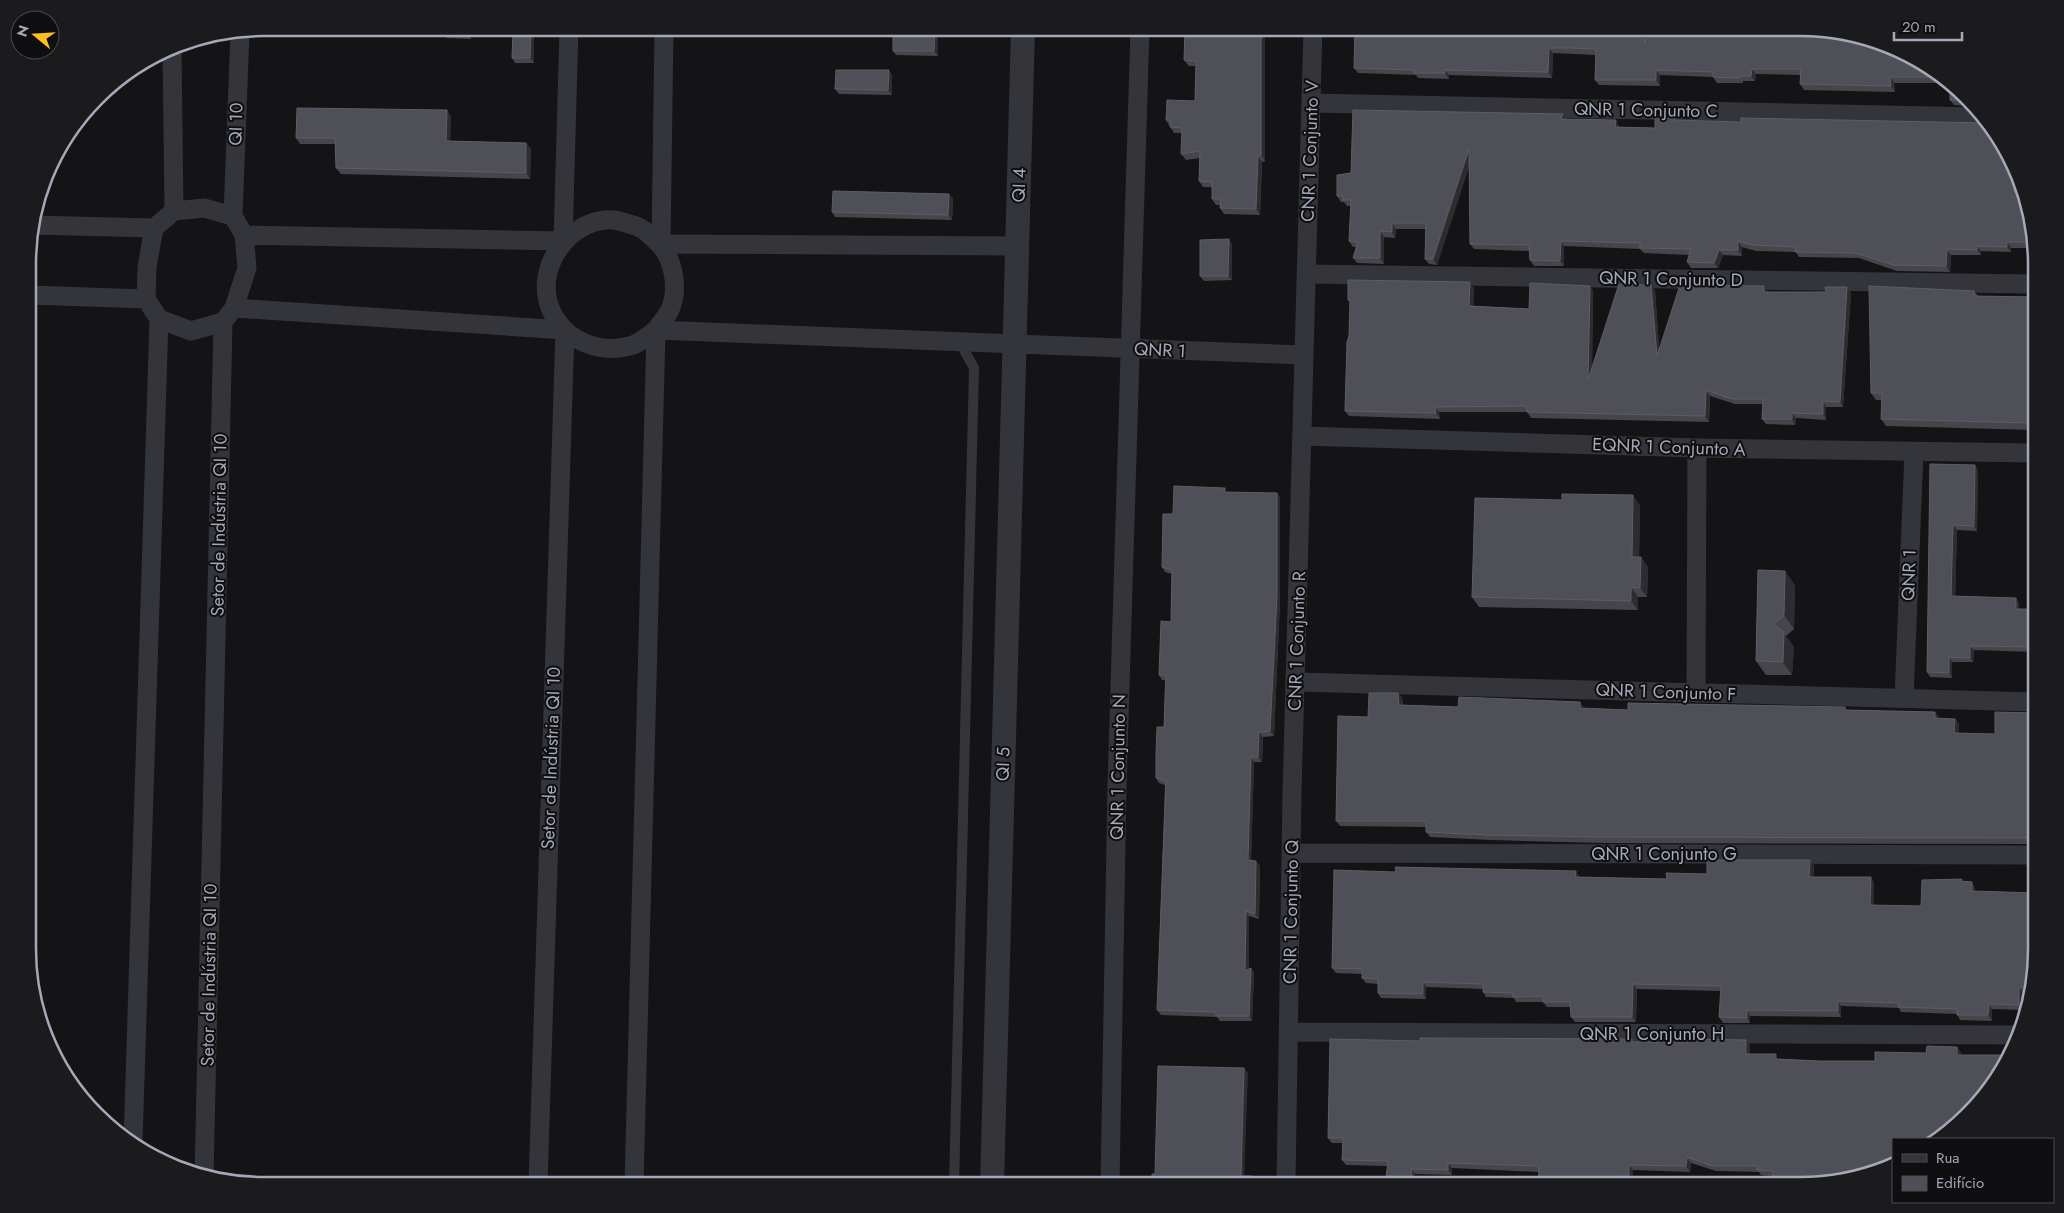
<svg xmlns="http://www.w3.org/2000/svg" width="2064" height="1213" font-family="Jost,sans-serif">
  <rect width="100%" height="100%" fill="#141315"/>
  <g fill="none" stroke-linecap="round" stroke-linejoin="round">
    <!-- service -->
    <path stroke="#34353b" stroke-width="10" d="M954 1185 974 368 959 341"/>
    <!-- minor -->
    <path stroke="#34353b" stroke-width="19" d="M664 28 661 244 1017 246
      M172 47 174 211
      M1312 103 1980 117
      M233 216 240 32
      M32 225 154 228 174 211 204 208 233 216 244 235 247 268 234 308 223 322 191 331 159 319 146 299 147 267 154 228
      M244 235 563 241 569 28
      M1307 274 2036 284
      M29 295 146 299
      M234 308 565 330 538 1185
      M656 330C660 324 665 318 669 312 680 289 674 255 654 239 649 234 643 228 636 226 629 224 621 221 614 220 569 217 533 269 551 310 565 342 602 355 633 345 641 342 649 335 656 330L1304 355
      M1302 436 1697 448 2036 453
      M1297 682 2036 702
      M1696 693 1697 448
      M1904 698 1914 452
      M1293 853 2036 855
      M1289 1032 2014 1035
      M133 1142 159 319
      M204 1178 223 322
      M634 1185 656 330
      M1110 1185 1117 785 1140 28
      M1286 1185 1292 792 1313 28"/>
    <!-- tertiary -->
    <path stroke="#34353b" stroke-width="24" d="M992 1185 1023 28"/>
  </g>
  <!-- wall -->
  <path fill="#45454b" d="M442 28H471V39L447 38 442 32Z
    M534 28V63H515L512 58 513 37H504L501 32Z
    M938 28V56L896 55 893 51Z
    M1185 28H1272H1265V161L1262 162 1260 215 1224 214 1220 208V205H1216L1212 199V187H1203L1199 181 1200 158 1186 160 1181 154 1182 133H1174L1166 120 1195 101 1196 66H1189L1184 60Z
    M1645 28 1646 33 1918 59 1944 83H1894L1895 92 1804 90 1800 84V75L1756 74 1755 81H1743V83H1717L1713 77 1660 75V86L1599 85 1595 80 1596 55 1553 53 1552 78 1449 75V79L1418 78 1416 75 1358 73 1354 68Z
    M892 75V95L839 94 835 89Z
    M1950 90 1968 106 1954 105 1950 100Z
    M1563 114 1566 119 1619 126V127L1655 128 1675 116 1678 121 1741 122 2024 188 2036 248H2011V252L1981 251V255H1951L1950 272 1897 271 1859 258 1799 257 1796 252 1756 251 1742 247V256L1723 255 1718 268H1691L1687 262 1689 255 1644 253 1640 249 1564 246V266H1534L1530 260 1529 251 1474 249 1470 244 1469 166 1437 265 1429 264 1425 259 1426 229H1396L1395 238 1384 237V264L1357 263 1353 258 1356 247H1353L1349 241 1351 206H1347L1344 202H1341L1337 196 1351 173Z
    M451 116 450 141 526 143 531 149 530 179 341 174 336 168V144H300L296 138Z
    M953 198 952 220 835 217 832 212Z
    M1232 244V280L1204 281 1200 276Z
    M1590 286 1593 291 1592 367 1655 290 1659 347 1768 292H1826L1847 287 1851 293 1843 407H1826V420L1796 418 1795 425 1766 424 1762 419V404H1735L1710 396 1709 422 1531 418 1527 412H1439L1440 419 1349 416 1345 411 1349 336 1350 303 1348 300 1474 288 1473 306 1529 309Z
    M2036 287V430L1886 426 1881 419 1882 400H1876L1871 393 1974 291 1978 296 2033 297Z
    M1930 464 1975 465 1978 470 1977 531 1957 530 1955 596 2019 603V609H2034L2036 612V652L1974 650 1973 662H1952V678L1930 677 1927 672Z
    M1228 492 1277 493 1280 498V602L1274 736 1263 737 1262 762H1254L1251 861H1256L1260 866 1259 919 1249 916V969L1251 968 1254 973 1252 1021H1220L1217 1017 1161 1015 1157 1010 1165 785 1159 783 1156 778 1164 727 1165 680H1162L1159 675 1171 622 1172 574 1165 572 1162 567 1173 514Z
    M1640 505 1639 557 1648 567 1647 597H1638V610L1479 607 1472 597Z
    M1758 570 1795 585 1794 629 1786 636 1794 647 1792 675H1766L1756 661Z
    M1398 693 1402 698 1403 705 1458 707 1584 708 1628 710 1845 707 1846 710 1935 712 1939 718 1955 719 1959 724 1958 733 1995 734 2036 713V844L1603 843 1490 840 1430 837 1426 832V827L1340 826 1336 821 1368 717Z
    M1810 860 1814 866 1813 877 1874 882V905L1921 906 1963 881 1975 887V891L2036 964 2027 993H2023L2022 1010 1992 1009V1021L1960 1020 1957 1014 1901 1012 1899 1008 1841 1006V1017L1750 1016V1023H1723L1719 1017 1721 991 1637 989 1636 1022H1575L1571 1017 1570 1007H1547L1543 1002H1516L1514 998 1486 997 1483 992V989L1426 987V999L1381 998 1378 993V984L1366 983 1362 978V974L1336 973 1332 968 1396 872 1576 871 1579 876V877L1667 879Z
    M1746 1040 1750 1045V1054L1780 1060 1820 1061H1875L1926 1053 1961 1052 1773 1176 1761 1175 1759 1172 1716 1171 1691 1163 1690 1172 1633 1170V1180H1627V1185H1538V1172L1452 1168V1175L1415 1174 1387 1166 1346 1165 1342 1160 1343 1143H1332L1328 1138 1420 1041 1689 1042Z"/>
  <!-- shaded-wall -->
  <path fill="#2d2d31" d="M466 28H471V39L466 32Z
    M531 28H534V63L530 58Z
    M935 28H938V56L934 51Z
    M1261 28H1265V161L1261 155Z
    M1642 28H1645L1649 49 1645 43Z
    M1549 48 1553 53 1552 78 1548 72Z
    M1752 69 1756 74 1755 81 1751 76Z
    M889 70 892 75V95L888 90Z
    M1445 70 1449 75V79L1445 73Z
    M1656 70 1660 75V86L1656 80Z
    M1890 77 1894 83 1895 92 1891 86Z
    M447 110 451 116 450 147 446 141Z
    M1563 114 1567 120 1561 119Z
    M1616 120 1619 126V132L1615 127Z
    M526 143 531 149 530 179 526 173Z
    M1469 149 1473 155 1437 265 1433 259Z
    M1258 156 1262 162 1260 215 1256 209Z
    M949 194 953 198 952 220 948 215Z
    M1392 223 1396 229 1395 238 1392 232Z
    M1380 231 1384 237V264L1380 258Z
    M1229 239 1232 244V280L1228 276Z
    M1561 241 1564 246V266L1560 261Z
    M1738 241 1742 247V256L1738 250Z
    M2007 242 2011 248V252L2007 247Z
    M1977 246 1981 251V255L1977 250Z
    M1947 249 1951 255 1950 272 1946 266Z
    M1719 250 1723 255 1718 268 1714 263Z
    M1470 282 1474 288 1473 312 1469 306Z
    M1651 285 1655 290 1660 361 1657 356Z
    M1590 286 1593 291 1592 385 1588 380Z
    M1764 286 1768 292H1764Z
    M1847 287 1851 293 1843 407 1840 402Z
    M1706 390 1710 396 1709 422 1705 416Z
    M2033 393 2036 397V429L2031 423Z
    M1823 401 1826 407V420L1823 414Z
    M1435 407 1439 412 1440 419 1436 413Z
    M1792 413 1796 418 1795 425 1792 419Z
    M1975 465 1978 470 1977 531 1974 526Z
    M1277 493 1280 498V602L1274 736 1270 731Z
    M1633 495 1640 505 1639 566 1632 557Z
    M1953 525 1957 530 1955 601 1951 596Z
    M1641 557 1648 567 1647 597 1640 588Z
    M1785 571 1795 585 1794 629 1784 615Z
    M1631 587 1638 597V610L1631 601Z
    M2016 598 2019 603V614L2016 609Z
    M2034 609 2036 612V651L2033 647Z
    M1784 633 1794 647 1792 675 1783 662Z
    M1970 646 1974 650 1973 662 1970 658Z
    M1949 657 1952 662V678L1949 673Z
    M1398 693 1402 698 1403 711 1399 705Z
    M1580 702 1584 707 1580 708Z
    M1935 712 1939 717V724L1935 718Z
    M1955 719 1959 724 1958 739 1954 733Z
    M1259 732 1263 737 1262 762 1258 757Z
    M1251 757 1254 762 1251 865 1248 860Z
    M1810 860 1814 866 1813 882 1809 877Z
    M1256 861 1260 866 1259 919 1255 914Z
    M1576 871 1579 876V882L1575 877Z
    M1871 877 1874 882V910L1870 905Z
    M1972 882 1975 887V896L1972 891Z
    M1246 911 1249 916V976L1245 971Z
    M1251 968 1254 973 1252 1021 1249 1016Z
    M1423 982 1426 987V999L1423 994Z
    M1633 984 1637 989 1636 1022 1632 1017Z
    M2019 987 2023 993 2022 1010 2019 1005Z
    M1838 1001 1841 1006V1017L1838 1011Z
    M1989 1004 1992 1009V1021L1988 1015Z
    M1747 1010 1750 1016V1023L1747 1018Z
    M1746 1040 1750 1045V1059L1746 1054Z
    M1957 1047 1961 1052V1061L1957 1055Z
    M1244 1068 1248 1073 1244 1181 1241 1176Z
    M1687 1157 1691 1163 1690 1172 1686 1166Z
    M1448 1163 1452 1168V1175L1448 1170Z
    M1629 1165 1633 1170V1180L1629 1175Z
    M1411 1169 1415 1174 1417 1185H1414Z
    M1623 1175 1627 1180V1185H1624Z
    M1252 1176 1256 1181V1185H1252Z"/>
  <!-- building -->
  <path fill="#4f5057" stroke="#5d5e66" d="M442 28H466V32H442Z
    M501 28H531L530 58H512L513 32H501Z
    M893 28H935L934 51H893Z
    M1185 28H1261V155L1258 156 1256 209 1220 208 1221 199H1212V182L1199 181 1200 151 1181 154 1182 128 1170 127V120H1166L1167 100 1195 101 1196 61 1184 60Z
    M1355 28H1642L1645 43 1647 28H1800L1861 36 1918 59 1937 77H1890L1891 86 1800 84 1801 69H1752L1751 76H1739V78L1713 77V72L1656 70V80H1595L1596 49 1570 48H1549L1548 72 1445 70V73H1414V70L1354 68Z
    M836 70H889L888 90 835 89Z
    M1950 90 1962 100H1950Z
    M297 108 447 110 446 141 526 143V173L336 168 335 138H296Z
    M1353 110 1563 114 1561 119 1616 120 1615 127 1655 128V116H1675L1674 120 1741 122V118L1986 123 1997 133 2024 188 2035 242H2007V247L1977 246V250L1947 249 1946 266 1894 265 1855 253 1795 252 1796 247 1752 245 1738 241V250H1719L1714 263 1687 262 1691 249 1640 248V243L1561 241 1560 261 1530 260 1529 245 1470 244 1469 149 1433 259H1425L1426 223H1392V232L1380 231V258H1353L1358 242 1349 241 1351 200H1343V196H1337V175L1351 173Z
    M833 191 949 194 948 215 832 212Z
    M1229 239 1228 276H1200V240Z
    M1348 280 1470 282 1469 306 1529 309 1530 283 1590 286 1588 380 1619 284 1651 285 1657 356 1680 285 1764 286V292H1826L1825 287H1847L1840 402 1823 401V414L1792 413V419H1762L1763 399H1732L1706 390 1705 416 1527 412 1526 406 1435 407 1436 413 1345 411 1347 342 1349 336 1350 300H1348Z
    M1869 286 1974 291V296L2033 297 2035 287H2036V393H2033L2031 423 1881 419 1882 393H1871Z
    M1930 464 1975 465 1974 526 1953 525 1951 596 2016 598V609H2034L2033 647 1970 646V658L1949 657V673L1927 672Z
    M1174 486 1225 488V492L1277 493V597L1270 731 1259 732 1258 757H1251L1248 860 1256 861 1255 914 1246 911 1245 971 1251 968 1249 1016H1216V1012L1157 1010 1166 781 1156 778V754L1157 727H1164L1166 675H1159L1161 621 1171 622 1172 570 1162 567 1163 514H1173Z
    M1562 494 1633 495 1632 557H1641L1640 588 1631 587V601L1472 597 1475 498 1562 500Z
    M1758 570 1785 571 1784 615 1774 624 1784 633 1783 662 1756 661Z
    M1369 693H1398L1399 705 1458 707 1459 697 1580 702V708L1628 710V703L1845 707V710L1935 712V718L1955 719 1954 733 1995 734V712L2036 713V839L2032 838 1599 837 1486 835 1426 832V821H1336L1338 716 1368 717Z
    M1707 860H1810L1809 877H1871L1870 905 1921 906 1922 880 1962 879 1961 881 1972 882V891L2036 893V964L2029 987H2019V1005L1989 1004 1988 1015H1957V1009L1898 1007 1899 1003 1838 1001V1011L1747 1010V1018L1719 1017 1721 986 1633 984 1632 1017H1571L1570 1002H1543V996L1513 997V993L1483 992V984L1423 982V994L1378 993V979L1362 978V969L1332 968 1334 870 1396 872 1395 867 1576 871 1575 877 1667 879 1666 873 1707 874Z
    M1420 1038 1632 1039V1042H1689V1039L1746 1040V1054H1776V1059L1820 1061H1875V1052L1926 1053 1927 1046 1957 1047V1055H2008L2005 1067 1967 1116 1937 1139H1893V1161L1815 1185H1773V1171L1757 1170V1166H1713L1687 1157 1686 1166 1629 1165V1175H1623L1624 1185H1538L1539 1166 1448 1163V1170L1411 1169 1414 1185H1385L1388 1161 1342 1160 1343 1138H1328L1330 1039 1420 1041Z
    M1158 1066 1244 1068 1241 1176H1252V1185H1152V1174H1155Z"/>
  <g text-anchor="middle" dominant-baseline="central" stroke-width="4" stroke-linejoin="round" paint-order="stroke">
    <!-- street labels -->
    <g font-size="18" fill="#a4a9b7" stroke="#0f0e10">
      <text transform="translate(1646 110) rotate(1)">QNR 1 Conjunto C</text>
      <text transform="translate(236 124) rotate(-88)">QI 10</text>
      <text transform="translate(1310 151) rotate(-88)">CNR 1 Conjunto V</text>
      <text transform="translate(1019 185) rotate(-88)">QI 4</text>
      <text transform="translate(1671 279) rotate(1)">QNR 1 Conjunto D</text>
      <text transform="translate(1160 350) rotate(3)">QNR 1</text>
      <text transform="translate(1669 447) rotate(2)">EQNR 1 Conjunto A</text>
      <text transform="translate(219 525) rotate(-89)">Setor de Indústria QI 10</text>
      <text transform="translate(1909 575) rotate(-88)">QNR 1</text>
      <text transform="translate(1297 641) rotate(-88)">CNR 1 Conjunto R</text>
      <text transform="translate(1666 692) rotate(2)">QNR 1 Conjunto F</text>
      <text transform="translate(551 758) rotate(-88)">Setor de Indústria QI 10</text>
      <text transform="translate(1003 764) rotate(-88)">QI 5</text>
      <text transform="translate(1118 767) rotate(-89)">QNR 1 Conjunto N</text>
      <text x="1664" y="854">QNR 1 Conjunto G</text>
      <text transform="translate(1291 912) rotate(-89)">CNR 1 Conjunto Q</text>
      <text transform="translate(209 975) rotate(-89)">Setor de Indústria QI 10</text>
      <text x="1652" y="1034">QNR 1 Conjunto H</text>
    </g>
  </g>
  <!-- crop -->
  <path d="M0 0H2064V1213H0ZM264 36H1800A228 228 0 0 1 2028 264V949A228 228 0 0 1 1800 1177H264A228 228 0 0 1 36 949V264A228 228 0 0 1 264 36Z" fill="#1b1a1d" fill-rule="evenodd"/>
  <path fill="none" stroke="#a4a9b7" stroke-width="2.5" d="M264 36H1800A228 228 0 0 1 2028 264V949A228 228 0 0 1 1800 1177H264A228 228 0 0 1 36 949V264A228 228 0 0 1 264 36Z"/>
  <!-- legend -->
  <rect x="1892" y="1138" width="162" height="65" fill="#0f0e10" stroke="#4b4c53"/>
  <rect x="1902" y="1154" width="25" height="8" fill="#34353b" stroke="#4b4c53"/>
  <text x="1936" y="1163" font-size="15" fill="#a4a9b7">Rua</text>
  <rect x="1902" y="1176" width="25" height="15" fill="#4f5057" stroke="#4b4c53"/>
  <text x="1936" y="1188" font-size="15" fill="#a4a9b7">Edifício</text>
  <!-- north arrow -->
  <g transform="translate(35 35) rotate(288)"><circle r="24" fill="#0f0e10" stroke="#4b4c53"/>
  <path d="M0-4L9 19L0 12L-9 19Z" fill="#febf23"/>
  <text y="-8" font-size="14" font-weight="bold" text-anchor="middle" fill="#a4a9b7">N</text>
  </g>
  <!-- scale -->
  <path d="M1894 32v8h68v-8" fill="none" stroke="#a4a9b7" stroke-width="2.5"/>
  <text x="1902" y="32" font-size="15" fill="#a4a9b7" stroke="#0f0e10" stroke-width="4" paint-order="stroke">20 m</text>
</svg>
